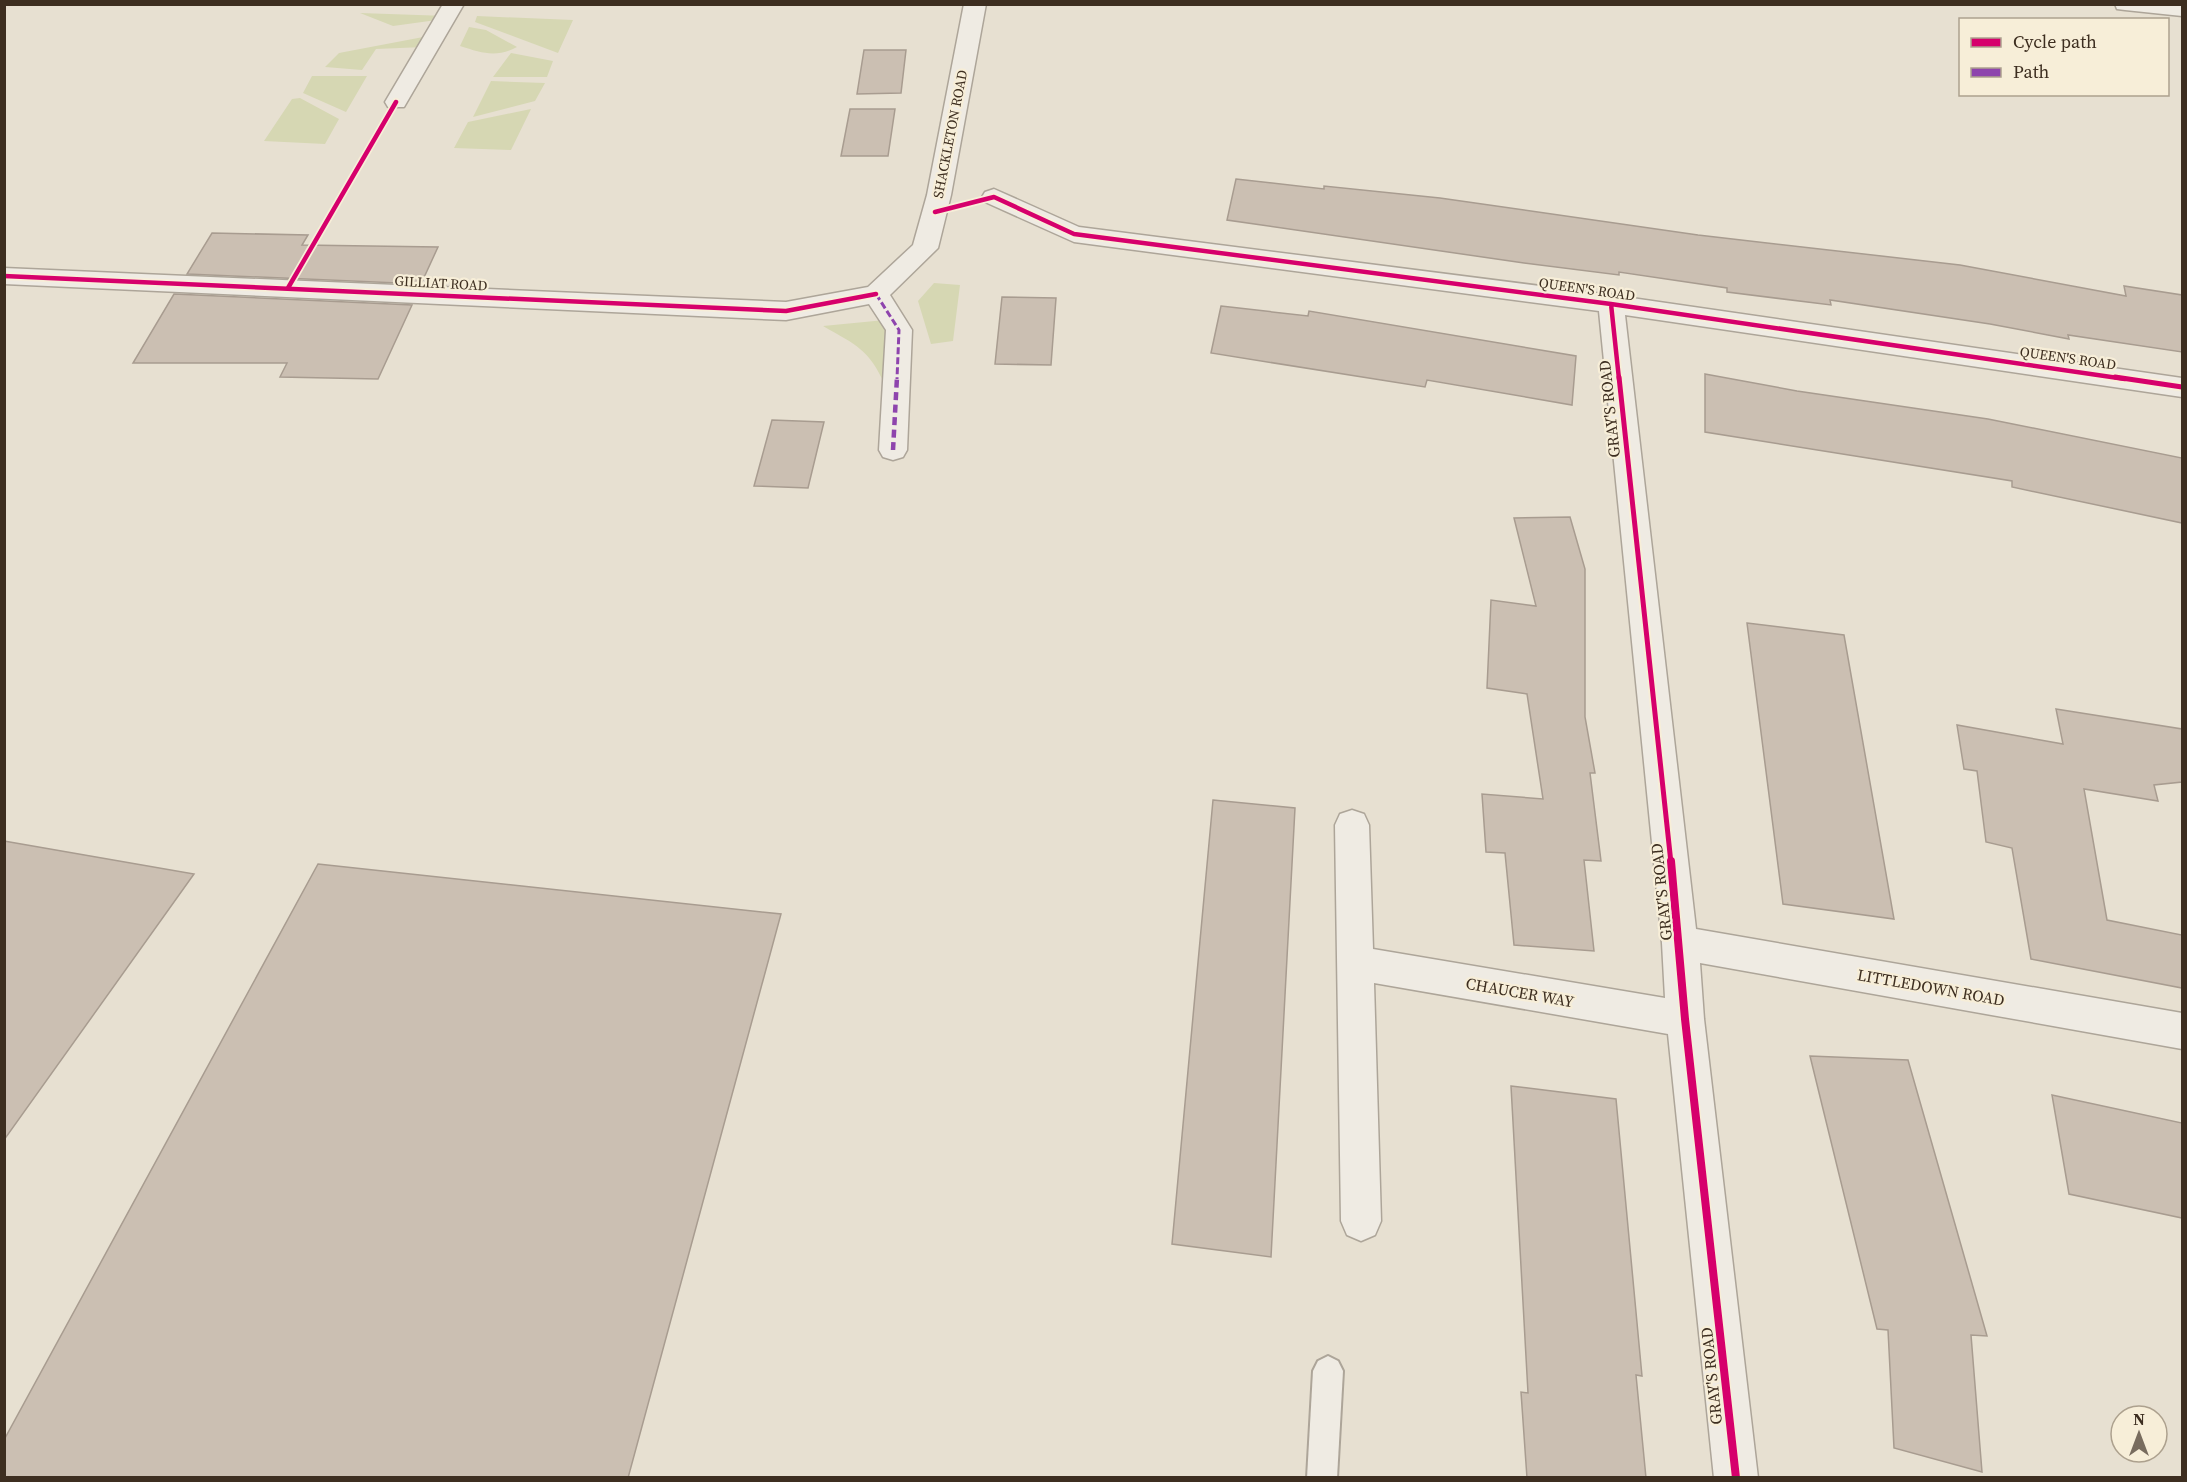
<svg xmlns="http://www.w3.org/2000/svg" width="2187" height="1482" font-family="'Source Serif 4',serif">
  <rect width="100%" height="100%" fill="#e7e0d1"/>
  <!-- green -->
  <path fill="#d6d7b3" d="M360 13 447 16 444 19 393 26Z
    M477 16 573 20 558 53 475 22Z
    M469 27 486 30 517 47C496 58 482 53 460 46Z
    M439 34 424 47 376 49 362 70 325 67 339 53Z
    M511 53 553 61 547 77H493Z
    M312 76H367L346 112 303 93Z
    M491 81 545 83 535 101 473 117Z
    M300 98 339 119 325 144 264 141 292 99Z
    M531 109 511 150 454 148 468 122Z
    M934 283 960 285 953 341 931 344 918 301Z
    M885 320 894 323 885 385C869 349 856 345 823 326Z"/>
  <!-- building -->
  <path fill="#cbbfb2" stroke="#a89c90" stroke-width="1.5" d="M864 50H906L901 93 857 94Z
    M850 109H895L888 156H841Z
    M1236 179 1324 189V186L1440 198 1698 235 1960 265 2126 296 2124 286 2182 295V352L2068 335 2069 339 1990 324 1830 300 1831 305 1727 292V288L1619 272V275L1524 263 1227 220Z
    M212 233 308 235 302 245 438 247 421 284 187 274Z
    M174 294 412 305 378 379 280 377 287 363H133Z
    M1002 297 1056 298 1051 365 995 364Z
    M1221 306 1308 316 1309 311 1576 356 1572 405 1427 380 1425 387 1211 353Z
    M1705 374 1797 391 1988 419 2182 458V523L2012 487V481L1705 432Z
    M772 420 824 422 808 488 754 486Z
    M1570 517 1585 569V717L1595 773H1590L1601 861 1584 860 1594 951 1514 945 1505 853 1486 852 1482 794 1543 799 1527 694 1487 688 1491 600 1536 606 1514 518Z
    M1747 623 1844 635 1894 919 1783 904Z
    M2056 709 2182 729V782L2154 785 2158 801 2084 789 2107 920 2182 935V988L2031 959 2012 848 1986 842 1977 771 1964 769 1957 725 2063 744Z
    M1213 800 1295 808 1271 1257 1172 1244Z
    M4 841 194 874 4 1140Z
    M318 864 781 914 628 1478H4V1440Z
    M1810 1056 1908 1060 1987 1336 1971 1335 1982 1472 1894 1448 1888 1330 1877 1329Z
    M1511 1086 1616 1099 1642 1376 1636 1375 1646 1478H1527L1521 1392 1528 1393Z
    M2052 1095 2182 1123V1218L2069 1194Z"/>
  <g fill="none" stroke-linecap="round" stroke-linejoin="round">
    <!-- service casing -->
    <g stroke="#ada599" stroke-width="4">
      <path id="service" d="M1328 1356 1338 1361 1343 1371 1337 1478H1307L1313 1371 1318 1361Z"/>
    </g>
    <!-- minor casing -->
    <g stroke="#ada599" stroke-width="3">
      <path id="minor" d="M443 4H464L404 107H388L385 102Z
        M964 4H986L951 195 938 248 890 295 912 330 907 450 903 457 893 460 883 457 879 450 886 330 869 304 786 320 4 284V268L786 302 868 287 913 245 927 195Z
        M2115 4H2182V16L2125 10 2117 9Z
        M994 189 1079 227 1611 295 2182 378V397L1625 315 1696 929 2182 1013V1049L1700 963 1704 1019 1758 1478H1714L1668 1034 1374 983 1381 1221 1375 1235 1361 1241 1347 1235 1341 1221 1335 825 1340 814 1352 810 1364 814 1369 825 1373 949 1665 998 1662 943 1599 311 1074 242 985 202 982 197 985 192Z"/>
    </g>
    <!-- service -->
    <use href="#service" fill="#efebe3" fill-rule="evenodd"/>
    <!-- minor -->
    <use href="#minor" fill="#efebe3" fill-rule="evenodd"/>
    <!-- quiet-far1 -->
    <path stroke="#8e44ad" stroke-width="3" stroke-dasharray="7 3" stroke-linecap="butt" d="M876 294 899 330 897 379"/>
    <!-- quiet -->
    <path stroke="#8e44ad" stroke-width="4.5" stroke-dasharray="8 4.5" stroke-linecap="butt" d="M893 450 897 377"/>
    <!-- cycleway-far2 casing -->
    <g stroke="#f7eed8" stroke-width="8">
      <path id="cycleway-far2" d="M935 212 994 197 1074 234 1611 304 2125 379
        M4 276 786 311 876 294
        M288 288 396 102
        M1611 304 1619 379"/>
    </g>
    <!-- cycleway-far1 casing -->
    <g stroke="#f7eed8" stroke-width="9">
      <path id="cycleway-far1" d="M1619 377 1671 863
        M2115 377 2182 387"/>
    </g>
    <!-- cycleway casing -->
    <g stroke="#f7eed8" stroke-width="11">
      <path id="cycleway" d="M1671 861 1685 1019 1736 1478"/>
    </g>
    <!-- cycleway-far2 -->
    <use href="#cycleway-far2" stroke="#d6006c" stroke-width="4.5"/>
    <!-- cycleway-far1 -->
    <use href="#cycleway-far1" stroke="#d6006c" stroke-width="5"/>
    <!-- cycleway -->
    <use href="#cycleway" stroke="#d6006c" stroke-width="8"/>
  </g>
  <g text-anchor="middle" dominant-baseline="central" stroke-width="4.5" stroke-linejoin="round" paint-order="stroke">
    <!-- far-street labels -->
    <g font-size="14" fill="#3d2e20" stroke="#f7eed8">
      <text transform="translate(950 134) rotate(-79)">SHACKLETON ROAD</text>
      <text transform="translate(441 283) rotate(3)">GILLIAT ROAD</text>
      <text transform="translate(1587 289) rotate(8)">QUEEN'S ROAD</text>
      <text transform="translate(2068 358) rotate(8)">QUEEN'S ROAD</text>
    </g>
    <!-- street labels -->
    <g font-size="16" fill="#3d2e20" stroke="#f7eed8">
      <text transform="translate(1609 409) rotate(-96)">GRAY'S ROAD</text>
      <text transform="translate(1661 892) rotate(-96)">GRAY'S ROAD</text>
      <text transform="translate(1931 987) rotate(10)">LITTLEDOWN ROAD</text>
      <text transform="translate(1520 992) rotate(10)">CHAUCER WAY</text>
      <text transform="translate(1711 1376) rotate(-96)">GRAY'S ROAD</text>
    </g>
  </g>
  <!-- border -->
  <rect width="2187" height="1482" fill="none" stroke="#3d2e20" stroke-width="12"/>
  <!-- legend -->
  <rect x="1959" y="18" width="210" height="78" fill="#f7eed8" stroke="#ada18e" stroke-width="1.5"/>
  <rect x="1971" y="38" width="30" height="9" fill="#d6006c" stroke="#ada18e" stroke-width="1.5"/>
  <text x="2013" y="48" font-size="18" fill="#3d2e20">Cycle path</text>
  <rect x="1971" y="68" width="30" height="9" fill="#8e44ad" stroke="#ada18e" stroke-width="1.5"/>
  <text x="2013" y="78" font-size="18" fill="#3d2e20">Path</text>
  <!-- north arrow -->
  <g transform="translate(2139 1434)"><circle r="28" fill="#f7eed8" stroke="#ada18e" stroke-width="1.5"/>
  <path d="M0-4.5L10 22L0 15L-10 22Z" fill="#786c5e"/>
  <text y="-9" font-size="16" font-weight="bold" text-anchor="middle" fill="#3d2e20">N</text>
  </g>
</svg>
